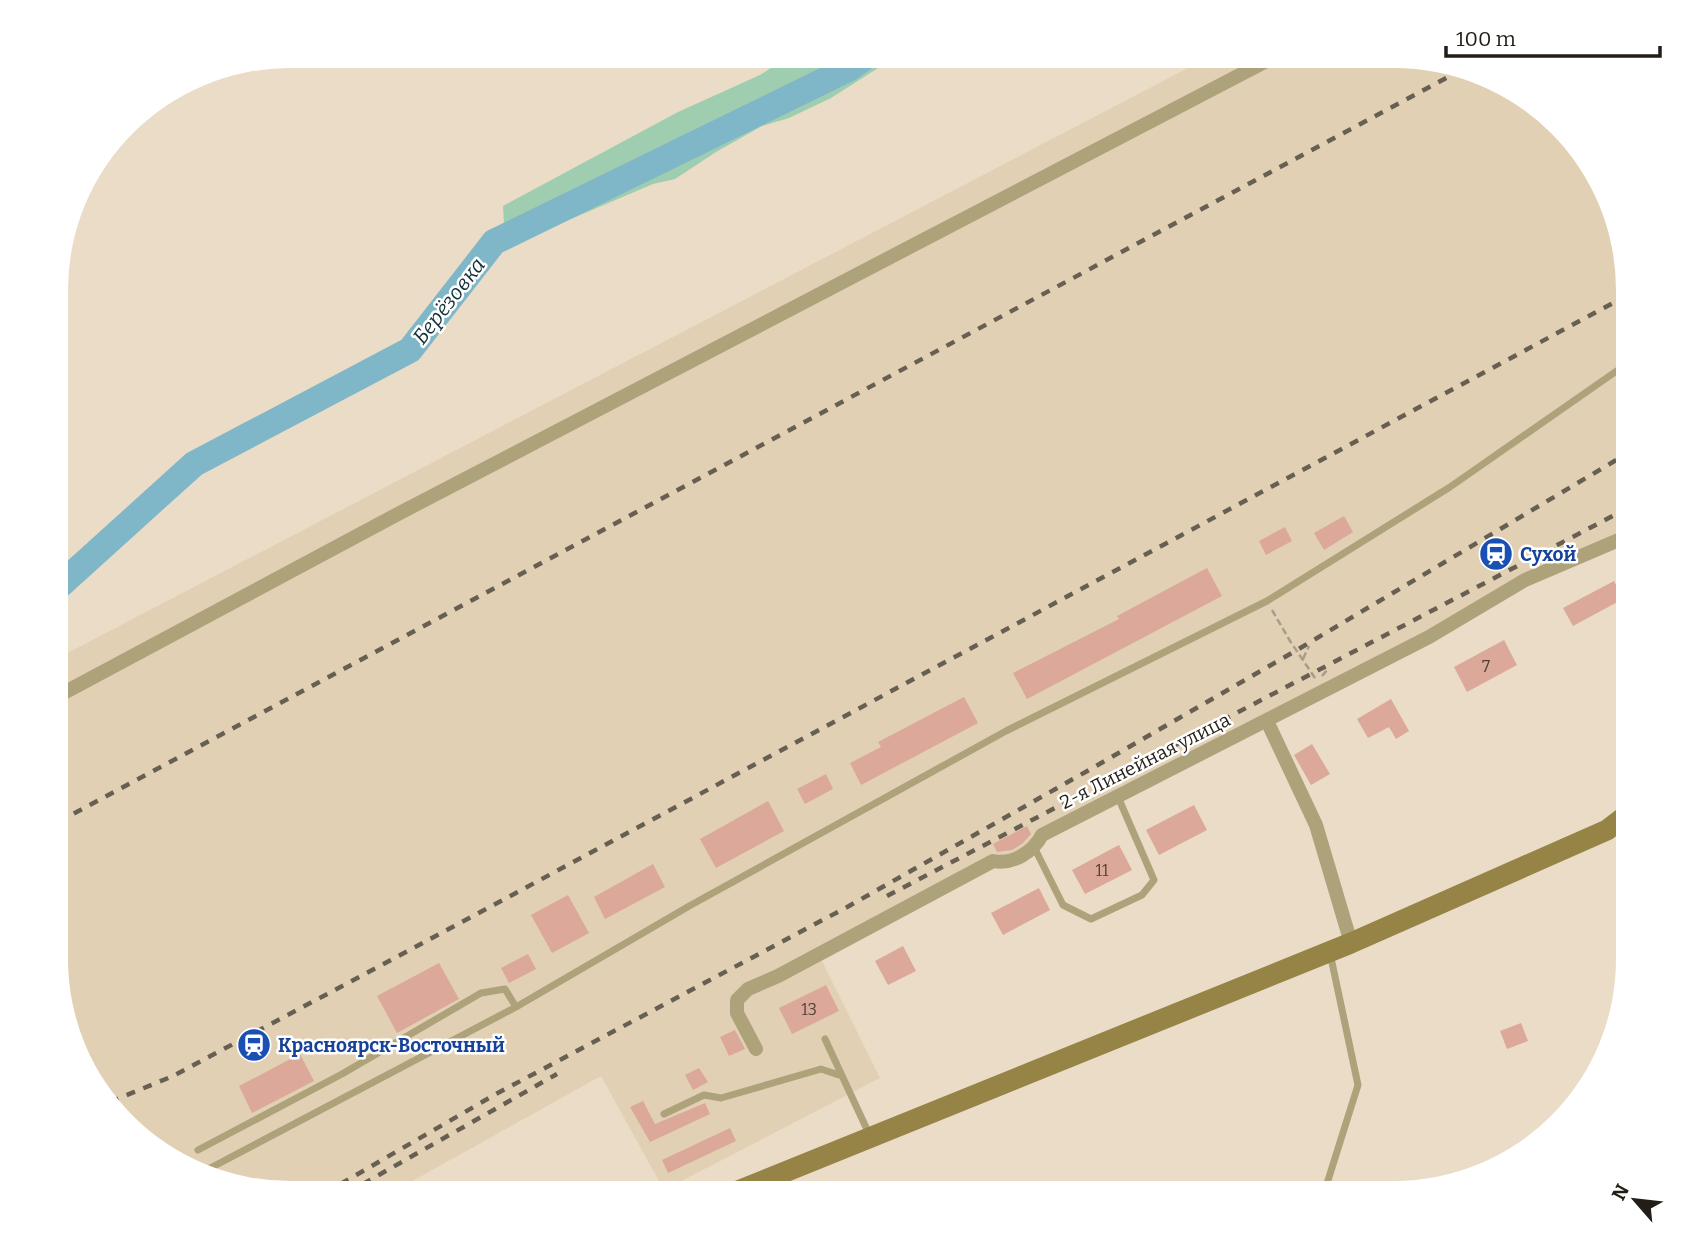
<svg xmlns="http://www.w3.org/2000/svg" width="1684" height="1249" font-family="Bitter,serif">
  <rect width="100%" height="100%" fill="#eadcc6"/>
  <!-- built -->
  <path fill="#e2d0b4" d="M1211 56H1408L1469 69 1536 105 1604 187 1628 276V527L822 961 880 1078 664 1190 601 1076 391 1193H276L201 1175 148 1144 87 1075 58 988V658Z"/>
  <!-- green -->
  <path fill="#9fcdb0" d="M789 56H897L831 98 789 118 762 126 716 152 675 179 653 184 557 225 504 224 503 206 678 112 760 75Z"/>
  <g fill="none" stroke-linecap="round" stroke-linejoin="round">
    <!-- river -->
    <path stroke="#7fb7c9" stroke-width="26" d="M58 587 194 464 410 350 494 242 850 68 867 56"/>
  </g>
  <!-- building -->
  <path fill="#dba89a" d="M1344 516 1353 532 1324 550 1314 533Z
    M1285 527 1292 541 1266 555 1259 541Z
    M1207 568 1222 596 1027 699 1013 673 1119 619 1117 616Z
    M1614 581 1623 599 1573 626 1563 608Z
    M1504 640 1517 665 1467 692 1454 667Z
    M964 697 978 723 861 785 850 763 881 747 878 742Z
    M1391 699 1409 731 1396 739 1389 727 1368 738 1357 719Z
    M1312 744 1330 774 1311 785 1294 755Z
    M826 774 833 789 805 804 797 789Z
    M768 801 784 831 716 868 700 839Z
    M1194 805 1207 830 1159 855 1146 830Z
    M1027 826 1031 834 1022 844 1012 850 997 852 993 844Z
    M1119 845 1132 870 1085 894 1072 870Z
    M653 864 665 887 605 919 594 897Z
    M1039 888 1050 910 1003 935 991 913Z
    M568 895 589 933 552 953 531 915Z
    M903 946 916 971 888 985 875 961Z
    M528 954 536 969 509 983 501 968Z
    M439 963 459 999 397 1033 377 996Z
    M826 985 839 1011 792 1034 779 1008Z
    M1521 1023 1528 1041 1507 1049 1500 1031Z
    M735 1030 745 1049 729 1056 720 1037Z
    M300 1054 314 1081 252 1113 239 1086Z
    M699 1068 708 1082 693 1090 685 1075Z
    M643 1101 655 1124 705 1103 710 1114 650 1142 630 1107Z
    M730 1128 736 1141 668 1173 662 1160Z"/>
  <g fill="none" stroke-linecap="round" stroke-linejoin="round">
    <!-- path -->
    <path stroke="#a89d8c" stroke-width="2.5" stroke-dasharray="7 3.5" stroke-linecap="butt" d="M1272 610 1290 641 1315 678
      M1303 659 1309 646
      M1322 676 1328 669"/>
    <!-- lane -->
    <path stroke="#ada27a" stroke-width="7" d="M1035 849 1063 905 1091 919 1142 895 1154 880 1118 797
      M825 1039 870 1136
      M664 1114 704 1095 721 1098 821 1069 842 1076
      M198 1150 342 1074 481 993 505 989 516 1007
      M199 1174 516 1007 691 905 1006 731 1267 601 1450 487 1628 363
      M1324 1193 1358 1085 1330 953"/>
    <!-- street -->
    <path stroke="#ada27a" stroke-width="14" d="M58 696 396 515 1276 56
      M1267 721 1316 825 1351 943
      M756 1049 737 1013V1000L748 989 778 976 993 861C1013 865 1033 852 1042 835L1429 637 1525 580 1628 536"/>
    <!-- secondary -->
    <path stroke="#958446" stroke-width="21" d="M733 1193 1351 943 1607 830 1628 814"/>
    <!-- rail -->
    <path stroke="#675f52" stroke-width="4.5" stroke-dasharray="9 9" stroke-linecap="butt" d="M58 822 1465 68
      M887 896 1628 508
      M110 1102 173 1076 393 959 1628 295
      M325 1193 496 1094 849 906 1089 770 1297 650 1628 453
      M347 1193 557 1074"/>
  </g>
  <!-- icons -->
  <defs>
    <g id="station-disc" transform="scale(1.75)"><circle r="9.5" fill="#1a4fb4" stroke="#fff"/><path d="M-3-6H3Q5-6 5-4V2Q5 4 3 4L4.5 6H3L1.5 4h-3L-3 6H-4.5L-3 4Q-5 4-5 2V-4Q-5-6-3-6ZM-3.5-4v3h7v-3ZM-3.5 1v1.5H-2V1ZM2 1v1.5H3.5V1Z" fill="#fff"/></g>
  </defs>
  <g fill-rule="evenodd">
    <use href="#station-disc" x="1496" y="554"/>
    <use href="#station-disc" x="254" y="1045"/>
  </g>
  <g text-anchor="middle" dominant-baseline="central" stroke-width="5" stroke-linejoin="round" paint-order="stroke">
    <!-- number labels -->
    <g font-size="16" fill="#504036">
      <text x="1486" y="666">7</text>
      <text x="1102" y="870">11</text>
      <text x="809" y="1009">13</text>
    </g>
    <!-- transit labels -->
    <g font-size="19" font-weight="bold" fill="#164399" stroke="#fff" text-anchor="start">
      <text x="1520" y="554">Сухой</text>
      <text x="278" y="1045">Красноярск-Восточный</text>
    </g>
    <!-- street labels -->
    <g font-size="19" fill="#221d15" stroke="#fff">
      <text transform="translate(1145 761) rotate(-27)">2-я Линейная улица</text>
    </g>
    <!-- water labels -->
    <g font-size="21" font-style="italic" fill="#132f38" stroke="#fff">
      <text transform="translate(449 301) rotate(-52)">Берёзовка</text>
    </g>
  </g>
  <!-- crop -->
  <path d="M0 0H1684V1249H0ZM290 68H1394A222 222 0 0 1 1616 290V959A222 222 0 0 1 1394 1181H290A222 222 0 0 1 68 959V290A222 222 0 0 1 290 68Z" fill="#fff" fill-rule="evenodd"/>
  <!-- north arrow -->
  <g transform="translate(1635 1200) rotate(298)" stroke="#ffffff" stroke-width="5" paint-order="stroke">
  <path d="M0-5L12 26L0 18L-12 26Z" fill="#221d15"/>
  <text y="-10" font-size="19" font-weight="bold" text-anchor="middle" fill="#221d15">N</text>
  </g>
  <!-- scale -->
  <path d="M1446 46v10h214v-10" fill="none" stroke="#221d15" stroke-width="3.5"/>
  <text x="1456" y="46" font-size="21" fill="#221d15" stroke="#ffffff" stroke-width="5" paint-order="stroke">100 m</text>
</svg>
